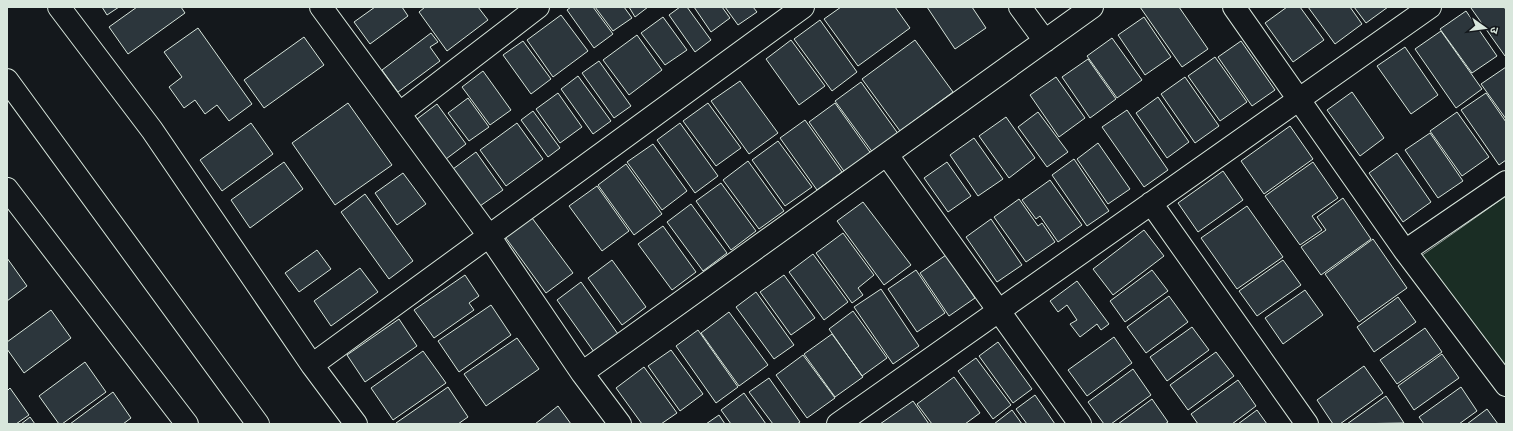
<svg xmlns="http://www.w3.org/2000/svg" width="1513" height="431" font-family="Montserrat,'Noto Sans Devanagari',sans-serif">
  <rect width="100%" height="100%" fill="#14181c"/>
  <!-- green -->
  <path fill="#1a2d24" stroke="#939e99" d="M1506 196V373L1421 256Z"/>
  <!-- building -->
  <path fill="#2c363c" stroke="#d8e6dc" d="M102 7H119L107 15Z
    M137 7H181L185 13 128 54 109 27Z
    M375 7H402L408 16 370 44 354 22Z
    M425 7H478L488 20 447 51 419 12Z
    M571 7H593L613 34 594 48 567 10Z
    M595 7H624L632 18 613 31Z
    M629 7H648L635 17Z
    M680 7H687L711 40 695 52 669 15Z
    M694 7H722L730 18 711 32Z
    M725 7H753L757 12 738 25Z
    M841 7H895L910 28 858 66 824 19Z
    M927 7H972L986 28 955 49Z
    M1140 7H1179L1208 49 1182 67Z
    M1287 7H1300L1324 40 1293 62 1265 23Z
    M1308 7H1350L1362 24 1335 44Z
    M1354 7H1388L1366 23Z
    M1472 7H1504L1506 10V55L1505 56 1471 8Z
    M1466 11 1497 56 1472 73 1440 29Z
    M561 15 588 51 553 77 527 40Z
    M663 17 687 50 665 65 641 33Z
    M1144 17 1171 57 1145 75 1118 35Z
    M820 20 857 72 832 91 794 39Z
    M198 28 252 104 229 121 217 105 205 114 195 100 184 108 169 87 182 77 164 52Z
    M1441 31 1482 89 1456 108 1415 49Z
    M431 33 438 42 430 47 440 61 398 92 382 70Z
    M637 35 662 70 629 95 603 60Z
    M304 37 324 65 264 108 244 80Z
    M1112 38 1142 80 1117 98 1087 56Z
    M791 40 825 86 799 105 766 59Z
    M915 40 953 92 900 131 862 79Z
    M523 41 551 79 531 94 503 55Z
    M1241 41 1275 90 1252 106 1218 57Z
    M1405 47 1438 95 1411 114 1377 66Z
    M1215 57 1247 102 1220 121 1188 76Z
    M1088 59 1116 99 1090 118 1062 77Z
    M599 61 631 106 614 118 582 73Z
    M1506 67V119L1481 84Z
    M483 71 511 110 490 125 462 87Z
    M578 76 611 121 593 134 561 89Z
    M1056 77 1085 118 1059 137 1030 95Z
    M1185 77 1219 126 1195 143 1161 94Z
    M740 81 778 133 749 154 711 101Z
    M861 82 899 135 873 153 835 101Z
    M1352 92 1384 138 1360 156 1327 110Z
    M558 93 582 127 560 143 536 109Z
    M1486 93 1506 122V160L1499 165 1461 110Z
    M1158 97 1189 142 1167 158 1136 113Z
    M468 98 489 127 469 141 448 113Z
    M348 103 392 165 335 205 292 143Z
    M708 103 741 148 716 166 683 121Z
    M835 103 872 155 846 174 809 122Z
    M437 104 466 144 446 159 417 119Z
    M1127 110 1168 170 1144 187 1102 127Z
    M533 111 560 148 548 157 521 120Z
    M1038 112 1068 152 1047 167 1018 127Z
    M1457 112 1489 157 1462 176 1430 131Z
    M1006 117 1035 158 1009 178 979 136Z
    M805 120 842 172 817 190 780 138Z
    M251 123 273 154 222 191 200 160Z
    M517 123 543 159 506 186 480 150Z
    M680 123 718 176 695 193 657 140Z
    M1290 126 1313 159 1264 194 1241 161Z
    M1430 133 1463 181 1438 198 1405 150Z
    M974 138 1003 179 978 196 950 155Z
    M778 141 812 187 785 206 752 160Z
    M1098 143 1130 189 1108 204 1077 159Z
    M653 144 687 191 662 210 627 162Z
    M476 152 503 190 480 206 453 169Z
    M1397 153 1431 202 1403 222 1369 173Z
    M1074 159 1109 211 1087 226 1052 175Z
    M748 161 784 211 759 229 723 180Z
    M284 162 303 189 250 228 231 200Z
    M947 162 971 196 948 212 924 178Z
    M1313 162 1338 198 1312 216 1322 230 1300 245 1265 196Z
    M626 164 662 214 634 235 598 185Z
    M1223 171 1243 200 1198 232 1178 203Z
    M403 173 426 204 397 225 375 193Z
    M1050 180 1082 225 1058 242 1040 216 1036 219 1022 200Z
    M721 183 756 231 731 250 696 201Z
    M597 186 629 231 602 251 569 206Z
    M365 194 413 261 389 279 341 212Z
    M1343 198 1371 239 1321 275 1301 247 1326 230 1317 217Z
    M1019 199 1038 226 1042 223 1055 242 1026 262 994 217Z
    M863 202 911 265 884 285 837 221Z
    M691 204 727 253 703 271 667 222Z
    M1247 206 1283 257 1237 289 1201 238Z
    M529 214 573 273 546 293 503 234Z
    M991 219 1022 265 997 282 966 237Z
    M663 226 696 272 672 290 638 244Z
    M1144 230 1164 256 1113 295 1093 269Z
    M843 233 874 275 858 288 863 295 852 303 816 253Z
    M1373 239 1407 288 1359 322 1325 274Z
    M317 250 331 269 299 292 285 273Z
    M813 254 848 302 824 320 789 272Z
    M946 255 975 298 949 316 920 273Z
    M7 258 27 286 7 301Z
    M612 260 646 307 622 325 588 278Z
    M1283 260 1301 285 1257 316 1239 291Z
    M360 268 378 292 331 326 314 301Z
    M916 270 945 313 917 332 888 289Z
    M1152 270 1168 291 1125 322 1110 301Z
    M465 275 479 296 469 303 474 310 434 338 414 310Z
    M784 275 815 318 791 335 760 292Z
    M1077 281 1109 324 1101 330 1097 324 1080 337 1070 324 1077 320 1067 305 1058 312 1050 301Z
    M581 282 618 334 594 352 557 300Z
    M881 289 919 346 893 364 854 307Z
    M1305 290 1323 315 1283 344 1265 318Z
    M756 292 794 345 774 359 736 307Z
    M1169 296 1188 322 1146 353 1127 327Z
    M1398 297 1416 322 1374 352 1357 327Z
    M491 305 511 335 459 372 438 341Z
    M51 310 71 338 24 373 7 349V342Z
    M853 311 887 358 862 376 829 329Z
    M729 312 768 365 739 386 701 333Z
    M399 319 417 346 365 382 347 355Z
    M1192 327 1209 350 1167 381 1150 357Z
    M1425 328 1442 352 1397 384 1380 360Z
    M698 330 738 387 716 403 676 346Z
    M832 334 863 377 835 397 804 354Z
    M1114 337 1132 363 1087 396 1068 370Z
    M517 338 539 369 486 406 464 374Z
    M998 342 1032 389 1013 403 979 356Z
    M671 350 703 394 680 411 648 366Z
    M423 351 446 383 393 420 371 388Z
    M1216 352 1234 376 1188 410 1170 385Z
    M1442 354 1459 378 1414 410 1398 386Z
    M803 355 835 398 807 418 776 375Z
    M976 358 1011 405 993 419 958 371Z
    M85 362 106 392 62 424H59L39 396Z
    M1364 366 1383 393 1340 424H1333L1317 400Z
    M644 367 677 413 661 424H642L616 388Z
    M1133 369 1151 395 1111 424H1104L1088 402Z
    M954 377 980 413 965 424H932L917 404Z
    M769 378 800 422 797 424H773L749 392Z
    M1238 380 1256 406 1232 424H1198L1191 414Z
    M448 387 468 417 458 424H397L396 423Z
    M1461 387 1477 411 1459 424H1424L1419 417Z
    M10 388 29 415 16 424H7V391Z
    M113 392 131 418 123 424H70Z
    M744 393 766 424H731L721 410Z
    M1035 395 1055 424H1027L1016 409Z
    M1386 396 1404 423 1347 424Z
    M1152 399 1168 422 1165 424H1118Z
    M913 401 929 424H880Z
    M558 406 571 424H535Z
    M1487 409 1498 424H1467Z
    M1012 410 1022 424H994Z
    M1257 410 1267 424H1238Z
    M719 415 725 424H706Z
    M30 417 35 424H21Z"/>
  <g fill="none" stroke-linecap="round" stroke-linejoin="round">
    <!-- minor casing -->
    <g stroke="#d8e6dc" stroke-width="24">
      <path id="minor" d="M59 7 152 130 312 365 356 424
        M321 7 489 236 582 373 620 424
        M1020 7 1045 41
        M1234 7 1405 251 1506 385
        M7 80 258 424
        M400 113 538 7
        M887 155 1080 424
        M7 189 187 424
        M1151 203 1307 424
        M1405 251 1506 182
        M312 365 803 7
        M582 373 1092 7
        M838 424 1430 7"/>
    </g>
    <!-- minor -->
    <use href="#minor" stroke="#14181c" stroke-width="22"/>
  </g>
  <!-- border -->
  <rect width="1513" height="431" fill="none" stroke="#d8e6dc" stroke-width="16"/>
  <!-- north arrow -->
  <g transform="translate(1485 28) rotate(104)" stroke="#14181c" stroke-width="3" paint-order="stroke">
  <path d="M0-3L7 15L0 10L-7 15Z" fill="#d8e6dc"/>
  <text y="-6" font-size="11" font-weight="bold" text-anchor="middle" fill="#d8e6dc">उ</text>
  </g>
</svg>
